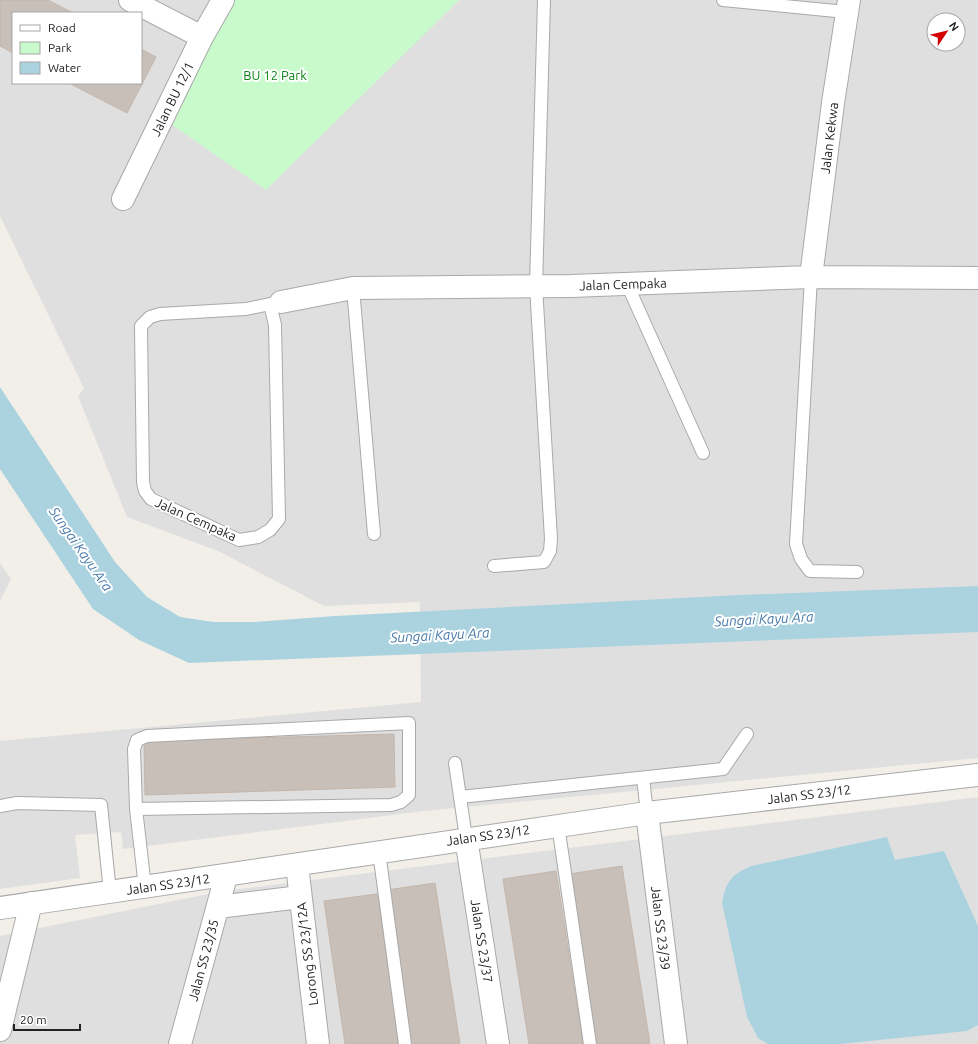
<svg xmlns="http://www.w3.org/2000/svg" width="978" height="1044" font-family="Ubuntu,sans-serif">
  <rect width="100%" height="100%" fill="#f2efe9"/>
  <!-- residential -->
  <path fill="#e0dfdf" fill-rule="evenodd" d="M0 0H978V758L424 811 123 849 121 832 75 835 80 878 0 889V741L421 702 420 602 324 606 218 551 127 517 78 396 84 389 83 386 0 216ZM13 13H141V83H13ZM934 20H958V44H934Z
    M0 563 11 579 0 601Z
    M978 797V1044H0V936L223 891Z"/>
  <!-- park -->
  <path fill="#c8facc" d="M230 0H459L266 190 168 122Z"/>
  <!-- water -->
  <path fill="#aad3df" d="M0 387 115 562 147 597 180 617 214 622H255L335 616 739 595 978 586V632L189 663 139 640 93 609 0 469Z
    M887 837 895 860 944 851 978 926V1025L967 1031 840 1044H768L758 1038 747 1017 722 903C726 881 731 875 751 866Z"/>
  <!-- building -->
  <path fill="#c7bfb8" stroke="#c4b6ab" d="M0 0H48L73 13H13V53L0 46Z
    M141 49 156 57 127 113 69 83H141Z
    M394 734 395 787 145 795 144 741Z
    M622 866 650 1044H596L569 874Z
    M556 871 583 1044H529L503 879Z
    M435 883 460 1044H411L387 890Z
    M377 894 400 1044H345L324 901Z"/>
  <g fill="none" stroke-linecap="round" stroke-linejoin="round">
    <!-- lane casing -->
    <g stroke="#a9a9a9" stroke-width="14">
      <path id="lane" d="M723 0 846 12
        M811 277 796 544 801 559 810 571 857 572
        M627 284 703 453
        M353 288 374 534
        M270 304 246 309 160 314 150 317 141 326 143 482 145 491 151 499 239 540 258 537 270 530 279 519 275 325 270 304 281 302
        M494 566 544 562 550 551 551 539 536 286 544 0
        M455 763 466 838
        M643 778 647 813
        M460 797 723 769 747 734
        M0 806 17 803 101 805 110 892
        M136 809 391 805 401 802 409 795V723L147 736 137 740 134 749 136 809 145 887
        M558 825 590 1044
        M379 852 405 1044"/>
    </g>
    <!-- street casing -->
    <g stroke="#a9a9a9" stroke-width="24">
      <path id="street" d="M130 0 202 37
        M123 199 202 37 223 0
        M811 277 833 103 849 0
        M281 302 353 288 571 286 811 277 978 278
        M647 813 676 1044
        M466 838 498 1044
        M297 865 318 1044
        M218 907 300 897
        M0 908 647 813 978 775
        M0 1030 31 903
        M180 1044 226 876"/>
    </g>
    <!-- lane -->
    <use href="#lane" stroke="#fff" stroke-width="12"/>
    <!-- street -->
    <use href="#street" stroke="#fff" stroke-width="22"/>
  </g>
  <g text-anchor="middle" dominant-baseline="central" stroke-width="4" stroke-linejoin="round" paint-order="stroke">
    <!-- park labels -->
    <g font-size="13" fill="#0c8416" stroke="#fff">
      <text x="275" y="75">BU 12 Park</text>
    </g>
    <!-- street labels -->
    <g font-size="13" fill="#222" stroke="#fff">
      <text transform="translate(172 99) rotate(-64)">Jalan BU 12/1</text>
      <text transform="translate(829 138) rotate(-83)">Jalan Kekwa</text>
      <text transform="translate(623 284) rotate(-2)">Jalan Cempaka</text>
      <text transform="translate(196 519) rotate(24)">Jalan Cempaka</text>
      <text transform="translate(809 794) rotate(-7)">Jalan SS 23/12</text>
      <text transform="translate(488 835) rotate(-8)">Jalan SS 23/12</text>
      <text transform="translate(168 884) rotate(-8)">Jalan SS 23/12</text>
      <text transform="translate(661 928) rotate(83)">Jalan SS 23/39</text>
      <text transform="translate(482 941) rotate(81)">Jalan SS 23/37</text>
      <text transform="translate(307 954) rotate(-97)">Lorong SS 23/12A</text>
      <text transform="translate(203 960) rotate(-75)">Jalan SS 23/35</text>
    </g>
    <!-- water labels -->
    <g font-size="14" font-style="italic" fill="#4a7aab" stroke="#fff">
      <text transform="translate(81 549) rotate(55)">Sungai Kayu Ara</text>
      <text transform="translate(764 619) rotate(-3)">Sungai Kayu Ara</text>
      <text transform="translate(440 635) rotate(-3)">Sungai Kayu Ara</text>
    </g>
  </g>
  <!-- legend -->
  <rect x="12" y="12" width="130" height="72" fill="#ffffff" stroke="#a7a7a7"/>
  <rect x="20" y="25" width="20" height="6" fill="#ffffff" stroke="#a7a7a7"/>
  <text x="48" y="32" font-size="12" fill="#222222">Road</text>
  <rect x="20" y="42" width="20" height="12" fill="#c8facc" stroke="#a7a7a7"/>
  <text x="48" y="52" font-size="12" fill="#222222">Park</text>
  <rect x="20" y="62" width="20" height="12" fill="#aad3df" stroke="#a7a7a7"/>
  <text x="48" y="72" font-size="12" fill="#222222">Water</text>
  <!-- north arrow -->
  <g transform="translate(946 32) rotate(55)"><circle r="19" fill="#ffffff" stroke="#a7a7a7"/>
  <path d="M0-3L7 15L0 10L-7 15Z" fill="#d40000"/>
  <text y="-6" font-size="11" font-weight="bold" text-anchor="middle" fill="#222222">N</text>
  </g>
  <!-- scale -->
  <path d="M14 1024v6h66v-6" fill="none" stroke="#222222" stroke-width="2"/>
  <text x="20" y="1024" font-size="12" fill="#222222" stroke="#ffffff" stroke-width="3" paint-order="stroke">20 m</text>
</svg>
